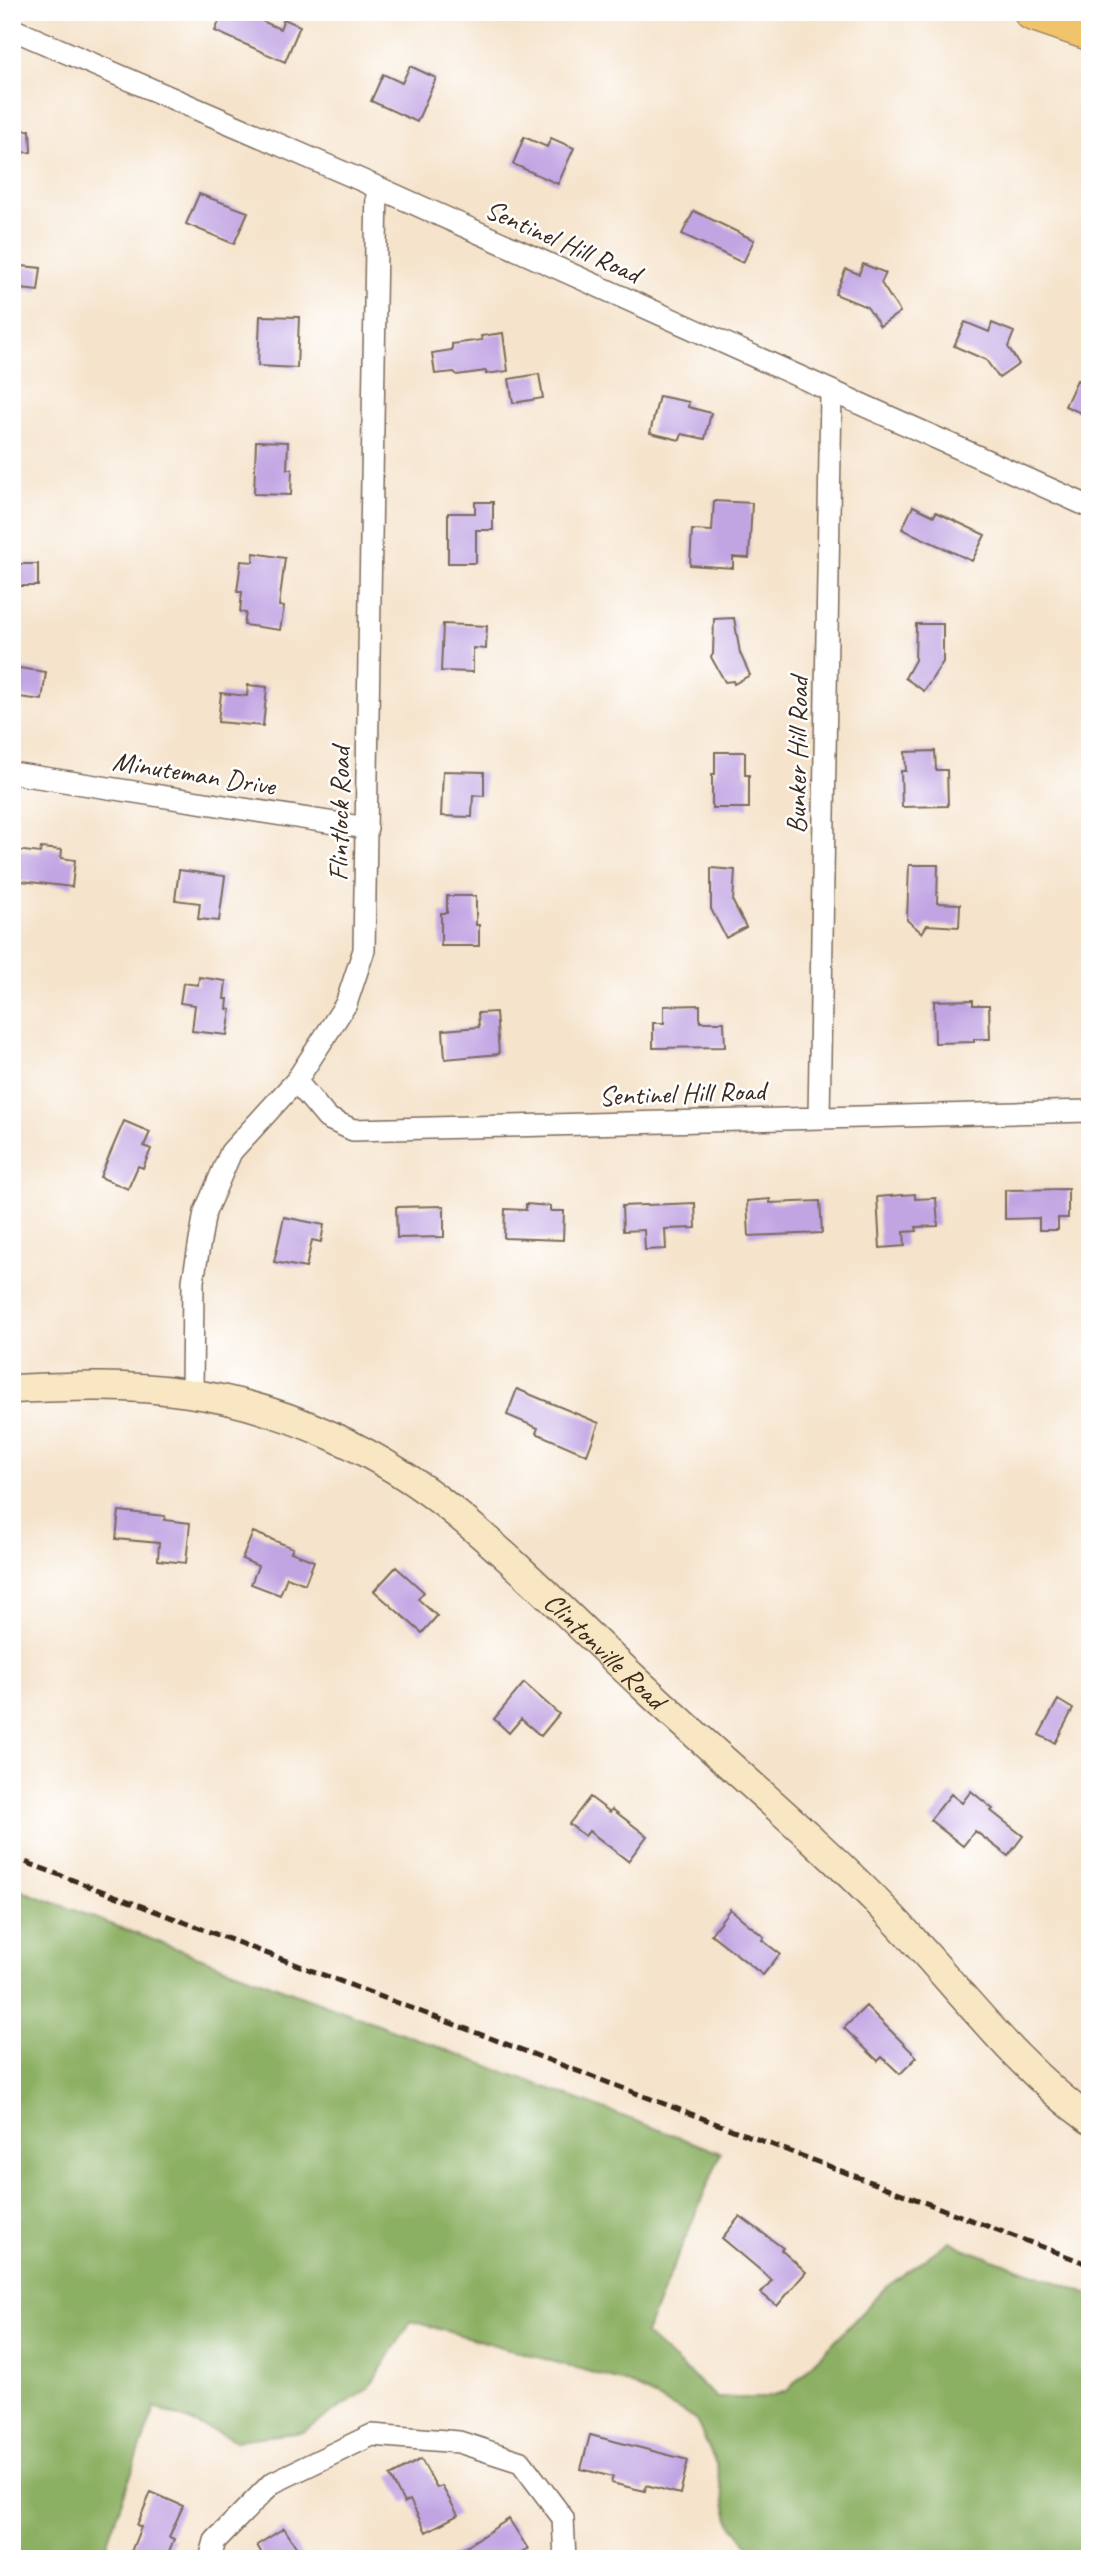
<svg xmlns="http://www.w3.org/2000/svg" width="1102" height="2571" font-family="Caveat,sans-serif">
  <rect width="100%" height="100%" fill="#fff"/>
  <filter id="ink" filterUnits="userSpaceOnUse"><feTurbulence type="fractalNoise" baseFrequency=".0143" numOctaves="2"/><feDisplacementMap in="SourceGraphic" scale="14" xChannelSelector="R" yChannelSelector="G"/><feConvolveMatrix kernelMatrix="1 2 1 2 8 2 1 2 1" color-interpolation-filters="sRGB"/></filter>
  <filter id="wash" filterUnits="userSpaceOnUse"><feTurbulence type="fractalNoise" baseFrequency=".00686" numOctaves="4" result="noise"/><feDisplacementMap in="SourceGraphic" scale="28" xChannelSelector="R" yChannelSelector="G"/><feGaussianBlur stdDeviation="1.57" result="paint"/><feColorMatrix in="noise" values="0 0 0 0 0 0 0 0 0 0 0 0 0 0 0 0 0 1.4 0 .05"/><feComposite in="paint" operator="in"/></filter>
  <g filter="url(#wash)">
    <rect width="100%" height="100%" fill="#f5e3cb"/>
    <!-- forest -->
    <path fill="#8cb063" stroke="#646d40" stroke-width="2" d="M12 1887 721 2153 645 2334 717 2398H763L787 2391 885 2288 950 2241 965 2249 1090 2294V2559H764L746 2543 729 2519 717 2466 695 2418 625 2382 411 2321 369 2388 303 2432 235 2440 155 2407 101 2559H12Z"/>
    <g id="blocks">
      <!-- building -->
      <path fill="#c1a5e3" d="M223 12H242L280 29 284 19 300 26 285 62 215 31Z
        M410 66 436 78 417 122 371 101 383 74 402 83Z
        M30 130 31 152 12 153V131Z
        M524 137 547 147 551 138 574 148 558 184 513 164Z
        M199 194 248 212 234 244 186 224Z
        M694 211 754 240 743 263 682 234Z
        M863 264 886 273 881 283 900 312 880 326 867 307 835 294 846 269 859 274Z
        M12 265 41 268 38 291 12 288Z
        M260 316 299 317 297 368 258 366Z
        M965 322 989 332 992 323 1014 332 1008 347 1019 364 999 378 986 360 954 346Z
        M503 333 508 371 486 374V371L457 375 454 372 435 374 432 353 452 350V344L482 340 481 336Z
        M539 374 543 398 513 403 509 379Z
        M1077 380 1090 386V417L1065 406Z
        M659 396 689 402 688 407 711 413 705 439 682 434 680 440 650 433Z
        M256 441 288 442 287 469H292L291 495 254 494Z
        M714 501 752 503 749 558 733 557V568L690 565 692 530 712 531Z
        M475 502H493V530H476V563H448V513H475Z
        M913 506 934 516 936 512 985 535 972 561 902 529Z
        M254 553 285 558 279 606 284 607 280 630 244 625 246 613 240 612 242 592H237L241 561 253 562Z
        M12 564H38V586H12Z
        M734 618 740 653 750 675 734 684 733 681 725 682 711 657 713 654 714 619Z
        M443 624 487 626 486 649 473 648V672L441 671Z
        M916 624H943V662L924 691 905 678 915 660Z
        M12 667 46 672 42 700 12 696Z
        M248 685 267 687 263 726 218 722 221 693 247 696Z
        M935 751 936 770H947L948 806 902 807 901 771H906L905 752Z
        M715 752H745V775H749V808H712V774H715Z
        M443 771 484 772V796L473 795 472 817 441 816Z
        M41 848 62 850 61 858 75 860 72 887 13 880 16 850 40 853Z
        M909 865H938L937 903 960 904 959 927 927 925 922 933 907 920Z
        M711 868 735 870 733 902 746 927 726 938 711 909Z
        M179 870 225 876 219 921 198 919 200 903 175 900Z
        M447 896H476V925H479V946H441V913H447Z
        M199 977 226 981 224 999H228L227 1009 231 1010 227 1035 192 1031 195 1005 180 1003 183 983 198 985Z
        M973 1000V1005H989L990 1039H974V1042L935 1043 934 1001Z
        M700 1005V1022H724L725 1047 653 1048V1023H664V1006Z
        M496 1012 499 1054 445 1059 443 1030 479 1027 478 1013Z
        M124 1121 150 1132 144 1146 151 1149 143 1168 138 1166 128 1189 100 1177Z
        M1068 1189V1218H1058V1230H1039V1218L1005 1219V1190Z
        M915 1194V1199L936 1198 938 1226 916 1227 917 1231 904 1232 905 1246 880 1248 877 1197Z
        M770 1199V1203L820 1201 822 1233 749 1236 747 1201Z
        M695 1203 696 1228 665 1229 666 1249 645 1250 644 1230 623 1231 622 1206Z
        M526 1204 550 1206V1211H564L563 1240 504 1238 505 1209 526 1210Z
        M444 1206V1237L397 1238 396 1207Z
        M284 1217 324 1225 321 1242 312 1240 306 1268 274 1262Z
        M517 1389 599 1423 587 1455 536 1433 538 1428 507 1415Z
        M119 1511 165 1516 164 1520 190 1523 186 1563 158 1560 159 1543 116 1539Z
        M253 1532 293 1548 291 1552 314 1561 305 1584 287 1577 280 1595 251 1584 258 1566 242 1559Z
        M396 1567 424 1592 418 1599 437 1616 422 1633 374 1591Z
        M524 1683 559 1714 541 1736 521 1719 509 1733 494 1719Z
        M1058 1700 1073 1709 1055 1743 1039 1735Z
        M971 1791 993 1809 991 1811 1023 1836 1008 1856 975 1831 963 1846 930 1820 951 1794 962 1803Z
        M590 1797 610 1812 612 1809 647 1836 628 1861 589 1831 585 1836 569 1824Z
        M730 1909 764 1937 762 1940 780 1954 763 1975 711 1934Z
        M866 2006 917 2057 900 2074 882 2057 878 2061 844 2028Z
        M740 2216 783 2248 781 2250 806 2272 777 2306 761 2293 772 2280 722 2238Z
        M590 2435 688 2460 680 2494 646 2485 645 2491 611 2483 613 2477 581 2469Z
        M421 2459 437 2488 442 2486 458 2515 426 2532 410 2500 404 2503 390 2476Z
        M151 2492 183 2506 169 2537 174 2539 166 2559H128L141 2527 137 2525Z
        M509 2519 528 2549 512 2559H446Z
        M284 2528 304 2559H265L257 2545Z"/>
    </g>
  </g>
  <g filter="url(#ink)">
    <use href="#blocks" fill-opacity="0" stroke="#7c6b5b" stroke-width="2"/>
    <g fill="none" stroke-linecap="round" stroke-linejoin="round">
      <!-- street casing -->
      <g stroke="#7c6b5b" stroke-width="24">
        <path id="street" d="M12 29 377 187 1090 507
          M12 773 367 828
          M296 1081 327 1118 353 1130 1090 1111
          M819 1118 831 393
          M192 1393 193 1281 205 1212 231 1152 296 1081 346 1004 364 950 377 187
          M210 2559 215 2541 272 2483 372 2435 459 2442 521 2462 563 2518 565 2559"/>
      </g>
      <!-- secondary casing -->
      <g stroke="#7c6b5b" stroke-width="31">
        <g id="secondary">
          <path id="s1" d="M12 1389C71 1386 130 1384 188 1393 286 1407 382 1452 458 1515 524 1569 584 1632 647 1690 728 1766 814 1836 891 1916 956 1984 1013 2064 1090 2120"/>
        </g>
      </g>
      <!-- highway casing -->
      <g stroke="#7c6b5b" stroke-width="39">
        <path id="highway" d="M1032 12 1090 32"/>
      </g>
      <!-- street -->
      <use href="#street" stroke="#fff" stroke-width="21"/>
      <!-- secondary -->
      <use href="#secondary" stroke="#f9e7c3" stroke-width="28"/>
      <!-- highway -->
      <use href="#highway" stroke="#f1c36a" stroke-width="37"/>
      <!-- rail -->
      <path stroke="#3b2a1e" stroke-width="5" stroke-dasharray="10 5" stroke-linecap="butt" d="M12 1857 1090 2265"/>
    </g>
  </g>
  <g text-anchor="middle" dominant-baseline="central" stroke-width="5" stroke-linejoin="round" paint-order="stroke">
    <!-- street labels -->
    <g font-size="28" fill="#3b2a1e" stroke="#fff">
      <text transform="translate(563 241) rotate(24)">Sentinel Hill Road</text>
      <text transform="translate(797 755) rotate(-89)">Bunker Hill Road</text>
      <text transform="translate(194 773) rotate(9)">Minuteman Drive</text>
      <text transform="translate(339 814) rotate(-89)">Flintlock Road</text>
      <text transform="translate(682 1093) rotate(-2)">Sentinel Hill Road</text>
      <text stroke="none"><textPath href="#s1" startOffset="676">Clintonville Road</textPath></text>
    </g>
  </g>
  <!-- margin -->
  <rect width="1102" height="2571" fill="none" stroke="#fff" stroke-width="42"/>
</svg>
